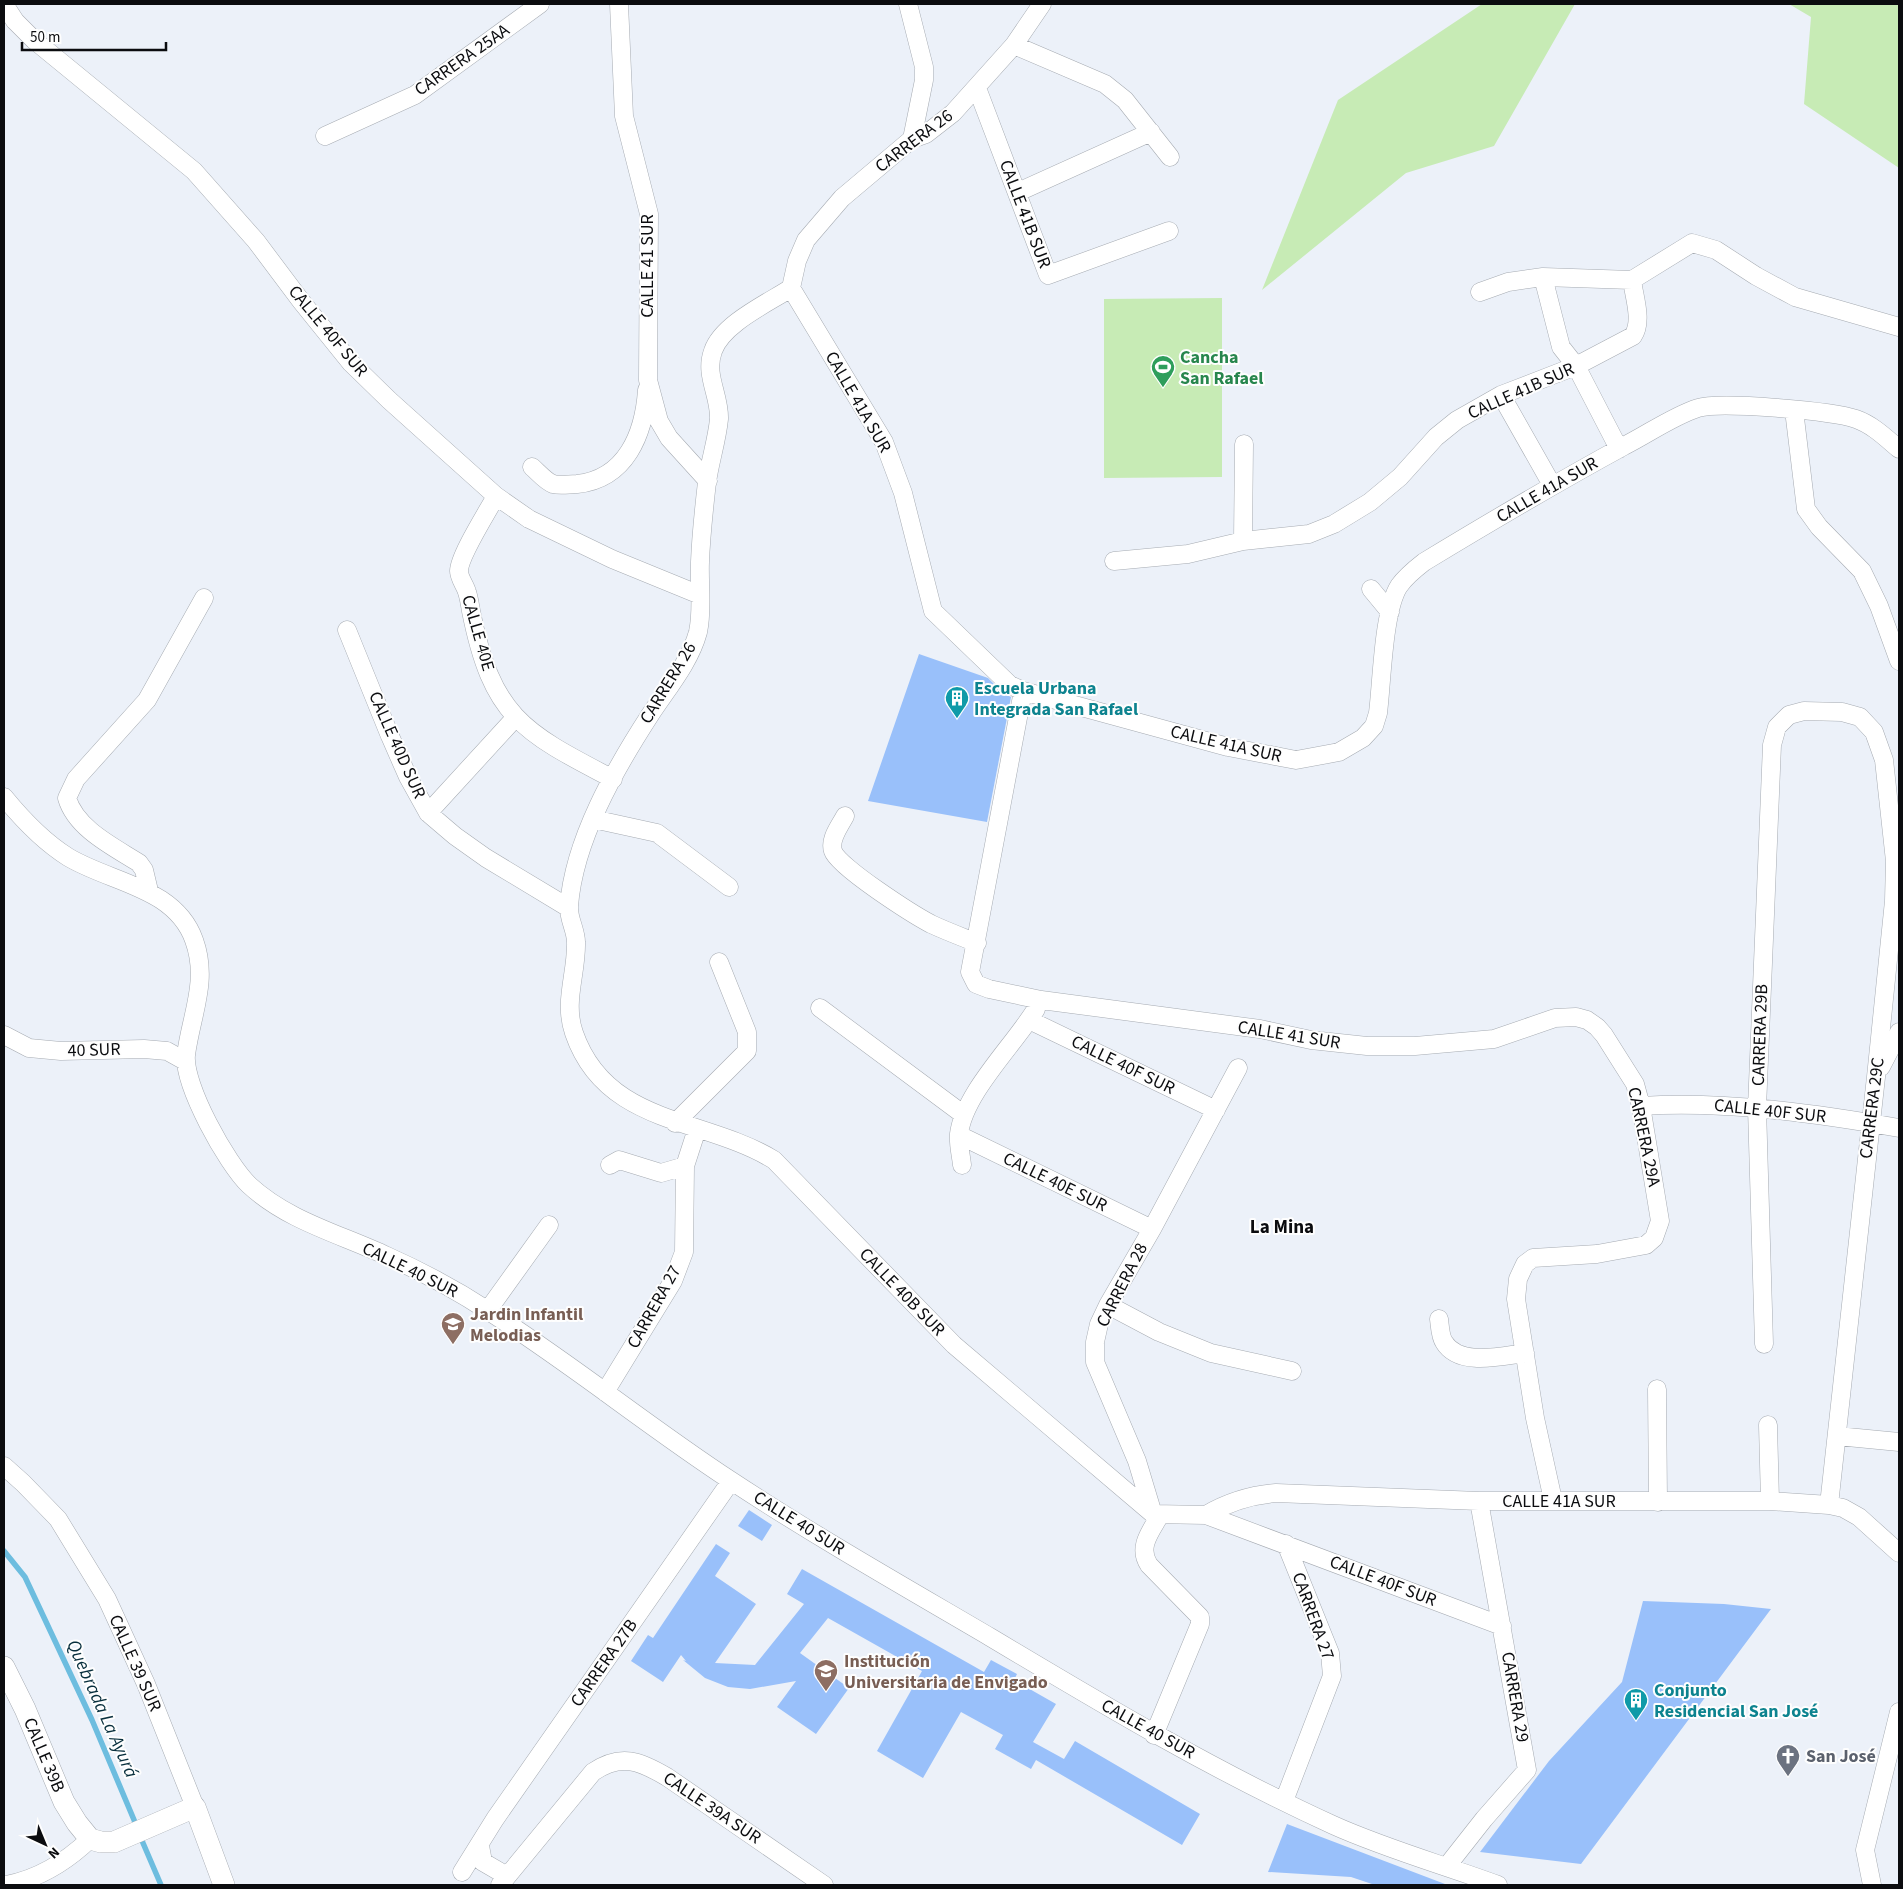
<svg xmlns="http://www.w3.org/2000/svg" width="1903" height="1889" font-family="'Source Sans 3',sans-serif">
  <rect width="100%" height="100%" fill="#ecf1f9"/>
  <!-- green -->
  <path fill="#c7ebb5" d="M1482 4H1575L1494 146 1406 173 1262 290 1338 100Z
    M1789 4H1899V168L1804 104 1811 17Z
    M1222 298V477L1104 478V299Z"/>
  <g fill="none" stroke-linecap="round" stroke-linejoin="round">
    <!-- stream -->
    <path stroke="#6dbddf" stroke-width="5.5" d="M4 1551 25 1577 92 1720 137 1827
      M140 1836 161 1885"/>
  </g>
  <!-- building -->
  <path fill="#99c0fa" d="M919 654 988 678 1003 693 1011 697 987 822 868 801Z
    M749 1510 772 1525 762 1541 738 1526Z
    M716 1544 730 1553 715 1576 756 1604 715 1663 755 1665 804 1604 787 1594 802 1569 984 1672 991 1660 1017 1674 1014 1680 1056 1704 1033 1742 1064 1759 1075 1741 1200 1814 1182 1845 1036 1760 1031 1769 995 1749 1003 1735 961 1712 923 1778 877 1751 922 1671 828 1618 800 1653 849 1688 816 1734 777 1707 796 1681 750 1689 728 1687 705 1678 683 1660 686 1661 681 1655 663 1682 631 1661 648 1635 653 1638Z
    M1643 1601 1724 1604 1771 1609 1581 1864 1480 1852 1549 1761 1622 1682Z
    M1287 1824 1445 1884V1885H1375L1351 1877 1268 1872Z"/>
  <g fill="none" stroke-linecap="round" stroke-linejoin="round">
    <!-- minor casing -->
    <g stroke="#a6abb2" stroke-width="19">
      <path id="minor" d="M4 4 15 21 34 40 194 171 256 241 301 301 351 363 389 400 496 496 529 519 612 559 700 595
        M619 4 624 116 649 214 648 380 659 421 669 438 708 481
        M908 4 924 67V80L912 139
        M1042 4 1014 45 953 113 926 134 912 139 842 198 806 240 797 261 791 288 884 442 903 493 933 611 1010 685 1023 691 1228 747 1296 760 1339 752 1363 738 1374 726 1378 713C1382 682 1383 611 1399 586 1406 576 1415 569 1424 562 1490 522 1556 483 1624 446 1648 434 1673 416 1698 408 1720 401 1833 411 1856 419 1873 425 1886 438 1899 449
        M1014 45 1105 84 1125 100 1170 157
        M977 88 1048 275 1169 231
        M325 136 415 95 540 4
        M1018 192 1151 132
        M1543 277 1561 347 1576 366 1619 449
        M1632 280 1692 243 1716 250 1756 276 1795 297 1899 327
        M791 288C768 303 722 324 713 351 704 375 720 395 719 419 717 440 710 461 707 482 704 508 701 536 700 562 699 585 703 609 698 632 690 662 667 689 650 715 615 769 574 840 569 906 568 918 576 930 576 942 577 973 563 1002 574 1033 606 1126 704 1117 774 1160L954 1345 1153 1514 1206 1515 1502 1626
        M1480 292 1508 282 1543 277 1632 280
        M1501 395 1552 485
        M1794 410 1806 509 1819 527 1862 571 1879 606 1899 661
        M532 467C538 472 545 481 553 484 561 486 569 484 577 484 626 479 644 434 647 390
        M496 496C488 511 459 556 459 571 459 578 465 585 467 592 469 598 470 605 471 611 492 717 523 732 613 779
        M1243 541 1244 444
        M1114 561 1188 554 1243 541 1309 534 1334 524 1370 502 1400 477 1436 437 1457 420 1501 395 1576 366 1633 336C1643 321 1634 297 1632 280
        M1371 589 1390 612
        M347 630 390 736 408 777 428 813 455 836 486 858 569 908
        M1023 691 970 972 976 984 989 989 1041 1000 1260 1029 1311 1040 1367 1046H1415L1494 1039 1555 1018 1576 1017 1587 1020 1597 1027 1604 1035 1635 1084 1641 1106 1660 1221 1654 1238 1646 1245 1597 1254 1533 1258 1525 1264 1518 1279 1516 1299 1535 1418 1553 1500
        M4 797C22 819 44 842 68 857 111 883 175 887 194 940 209 981 191 1015 186 1055 183 1085 227 1164 249 1185 288 1221 340 1234 387 1256 423 1272 458 1291 490 1312 573 1365 649 1427 730 1480 815 1536 903 1586 990 1637 1102 1704 1214 1771 1333 1825 1386 1849 1444 1865 1498 1885
        M428 813 515 718
        M845 816C840 826 829 839 833 851 838 867 914 915 931 924 946 931 962 937 977 943
        M593 819 657 833 729 887
        M149 891 144 870 139 863C114 847 76 829 67 798L76 779 147 700 204 598
        M820 1008 964 1115
        M1029 1020 1216 1110
        M4 1035 29 1048 61 1051 144 1049 167 1051 185 1061
        M1881 1067 1899 1032
        M1641 1106C1727 1101 1814 1113 1899 1128
        M675 1123 747 1051V1032L719 962
        M959 1135 1152 1229
        M610 1165 619 1160 661 1173 685 1166
        M962 1165C961 1155 958 1144 959 1134 964 1093 1014 1045 1036 1009
        M1108 1305 1159 1332 1211 1353 1292 1371
        M488 1310 549 1225
        M1439 1319C1440 1326 1440 1336 1444 1342 1459 1367 1501 1356 1525 1353
        M1764 1344 1757 1108 1772 745 1777 727 1789 715 1804 711 1842 712 1860 717 1874 732 1884 760 1895 861 1894 901 1876 1077 1829 1505
        M1657 1389 1658 1502
        M605 1392 673 1281 684 1252 685 1166 697 1129
        M1768 1425 1770 1501
        M1837 1436 1899 1442
        M4 1466 23 1483 58 1519 107 1599 146 1684 195 1807
        M1153 1514 1137 1461 1095 1362V1342L1099 1324 1108 1305 1152 1229 1238 1068
        M1206 1515C1228 1502 1251 1495 1276 1493L1479 1501H1770L1829 1505 1843 1508 1859 1517 1899 1553
        M1154 1735 1200 1624V1617L1149 1565C1137 1547 1151 1531 1160 1515
        M1284 1801 1332 1676 1330 1653 1286 1544
        M480 1846 483 1862 507 1876
        M1447 1866 1484 1819 1527 1770 1479 1501
        M462 1872 495 1819 731 1481
        M6 1885C38 1879 67 1861 90 1839
        M500 1885 593 1772C621 1753 640 1761 667 1777L824 1885
        M1872 1885 1865 1850 1899 1712"/>
    </g>
    <!-- tertiary casing -->
    <g stroke="#a6abb2" stroke-width="22">
      <path id="tertiary" d="M4 1667 25 1709 64 1802 77 1823 90 1839 101 1842H114L195 1807 224 1885"/>
    </g>
    <!-- minor -->
    <use href="#minor" stroke="#fff" stroke-width="18"/>
    <!-- tertiary -->
    <use href="#tertiary" stroke="#fff" stroke-width="21"/>
  </g>
  <!-- icons -->
  <defs>
    <g id="stadium-pin" transform="scale(1.25)"><path d="M0 17L-7.5 6A9.5 9.5 0 1 1 7.5 6Z" fill="#2e9e5b" stroke="#fefefe"/><path d="M0-5a6.5 5 0 1 0 0 10a6.5 5 0 1 0 0-10ZM-3.5-1.8h7v3.6h-7Z" fill="#fff"/></g>
    <g id="building-pin" transform="scale(1.25)"><path d="M0 17L-7.5 6A9.5 9.5 0 1 1 7.5 6Z" fill="#0f9aa8" stroke="#fefefe"/><path d="M-4-6H4V6H1V3H-1V6H-4ZM-2.5-4.3h1.7v1.8h-1.7ZM.8-4.3h1.7v1.8H.8ZM-2.5-1h1.7V.8h-1.7ZM.8-1h1.7V.8H.8Z" fill="#fff"/></g>
    <g id="school-pin" transform="scale(1.25)"><path d="M0 17L-7.5 6A9.5 9.5 0 1 1 7.5 6Z" fill="#8d6e63" stroke="#fefefe"/><path d="M0-5L7-2L0 1L-7-2ZM-4 1L0 2.5L4 1V4Q0 6-4 4Z" fill="#fff"/></g>
    <g id="university-pin" transform="scale(1.25)"><path d="M0 17L-7.5 6A9.5 9.5 0 1 1 7.5 6Z" fill="#8d6e63" stroke="#fefefe"/><path d="M0-5L7-2L0 1L-7-2ZM-4 1L0 2.5L4 1V4Q0 6-4 4Z" fill="#fff"/></g>
    <g id="church-pin" transform="scale(1.25)"><path d="M0 17L-7.5 6A9.5 9.5 0 1 1 7.5 6Z" fill="#6b7280" stroke="#fefefe"/><path d="M-1.2-6h2.4v3.5h3.3v2.4h-3.3V6h-2.4V-.1h-3.3v-2.4h3.3Z" fill="#fff"/></g>
  </defs>
  <g fill-rule="evenodd">
    <use href="#stadium-pin" x="1163" y="367"/>
    <use href="#building-pin" x="957" y="698"/>
    <use href="#school-pin" x="453" y="1324"/>
    <use href="#university-pin" x="826" y="1671"/>
    <use href="#building-pin" x="1636" y="1700"/>
    <use href="#church-pin" x="1788" y="1756"/>
  </g>
  <g text-anchor="middle" dominant-baseline="central" stroke-width="4" stroke-linejoin="round" paint-order="stroke">
    <!-- street labels -->
    <g font-size="18" fill="#0b0c0f" stroke="#fefefe">
      <text transform="translate(462 60) rotate(-35)">CARRERA 25AA</text>
      <text transform="translate(914 141) rotate(-37)">CARRERA 26</text>
      <text transform="translate(1025 214) rotate(69)">CALLE 41B SUR</text>
      <text transform="translate(647 266) rotate(-90)">CALLE 41 SUR</text>
      <text transform="translate(328 331) rotate(50)">CALLE 40F SUR</text>
      <text transform="translate(1521 391) rotate(-24)">CALLE 41B SUR</text>
      <text transform="translate(858 402) rotate(60)">CALLE 41A SUR</text>
      <text transform="translate(1547 490) rotate(-30)">CALLE 41A SUR</text>
      <text transform="translate(478 633) rotate(74)">CALLE 40E</text>
      <text transform="translate(668 683) rotate(-59)">CARRERA 26</text>
      <text transform="translate(1226 744) rotate(13)">CALLE 41A SUR</text>
      <text transform="translate(397 745) rotate(66)">CALLE 40D SUR</text>
      <text transform="translate(1289 1035) rotate(9)">CALLE 41 SUR</text>
      <text transform="translate(1760 1035) rotate(-88)">CARRERA 29B</text>
      <text transform="translate(94 1050) rotate(-2)">40 SUR</text>
      <text transform="translate(1123 1065) rotate(26)">CALLE 40F SUR</text>
      <text transform="translate(1872 1108) rotate(-83)">CARRERA 29C</text>
      <text transform="translate(1770 1111) rotate(6)">CALLE 40F SUR</text>
      <text transform="translate(1644 1137) rotate(78)">CARRERA 29A</text>
      <text transform="translate(1055 1182) rotate(26)">CALLE 40E SUR</text>
      <text transform="translate(410 1270) rotate(26)">CALLE 40 SUR</text>
      <text transform="translate(1122 1285) rotate(-63)">CARRERA 28</text>
      <text transform="translate(902 1292) rotate(46)">CALLE 40B SUR</text>
      <text transform="translate(654 1307) rotate(-61)">CARRERA 27</text>
      <text x="1559" y="1501">CALLE 41A SUR</text>
      <text transform="translate(799 1523) rotate(32)">CALLE 40 SUR</text>
      <text transform="translate(1383 1581) rotate(21)">CALLE 40F SUR</text>
      <text transform="translate(1313 1616) rotate(70)">CARRERA 27</text>
      <text transform="translate(135 1663) rotate(66)">CALLE 39 SUR</text>
      <text transform="translate(604 1663) rotate(-55)">CARRERA 27B</text>
      <text transform="translate(1515 1697) rotate(80)">CARRERA 29</text>
      <text transform="translate(1148 1729) rotate(29)">CALLE 40 SUR</text>
      <text transform="translate(44 1755) rotate(67)">CALLE 39B</text>
      <text transform="translate(712 1808) rotate(34)">CALLE 39A SUR</text>
    </g>
    <!-- leisure labels -->
    <g font-size="18" font-weight="bold" fill="#27864d" stroke="#fefefe" text-anchor="start">
      <text x="1180" y="357">Cancha<tspan x="1180" dy="21">San Rafael</tspan></text>
    </g>
    <!-- culture labels -->
    <g font-size="18" font-weight="bold" fill="#0d838f" stroke="#fefefe" text-anchor="start">
      <text x="974" y="688">Escuela Urbana<tspan x="974" dy="21">Integrada San Rafael</tspan></text>
      <text x="1654" y="1690">Conjunto<tspan x="1654" dy="21">Residencial San José</tspan></text>
    </g>
    <!-- education labels -->
    <g font-size="18" font-weight="bold" fill="#785e54" stroke="#fefefe" text-anchor="start">
      <text x="470" y="1314">Jardin Infantil<tspan x="470" dy="21">Melodias</tspan></text>
      <text x="844" y="1661">Institución<tspan x="844" dy="21">Universitaria de Envigado</tspan></text>
    </g>
    <!-- worship labels -->
    <g font-size="18" font-weight="bold" fill="#5b616d" stroke="#fefefe" text-anchor="start">
      <text x="1806" y="1756">San José</text>
    </g>
    <!-- neighbourhood labels -->
    <g font-size="19" font-weight="bold" fill="#0b0c0f" stroke="#fefefe">
      <text x="1282" y="1227">La Mina</text>
    </g>
    <!-- water labels -->
    <g font-size="19" font-style="italic" fill="#082f3d" stroke="#fefefe">
      <text transform="translate(102 1709) rotate(66)">Quebrada La Ayurá</text>
    </g>
  </g>
  <!-- border -->
  <rect width="1903" height="1889" fill="none" stroke="#0b0c0f" stroke-width="10"/>
  <!-- north arrow -->
  <g transform="translate(45 1844) rotate(136)" stroke="#fefefe" stroke-width="4" paint-order="stroke">
  <path d="M0-4L9 19L0 12L-9 19Z" fill="#0b0c0f"/>
  <text y="-8" font-size="14" font-weight="bold" text-anchor="middle" fill="#0b0c0f">N</text>
  </g>
  <!-- scale -->
  <path d="M22 42v8h144v-8" fill="none" stroke="#0b0c0f" stroke-width="2.5"/>
  <text x="30" y="42" font-size="15" fill="#0b0c0f" stroke="#fefefe" stroke-width="4" paint-order="stroke">50 m</text>
</svg>
